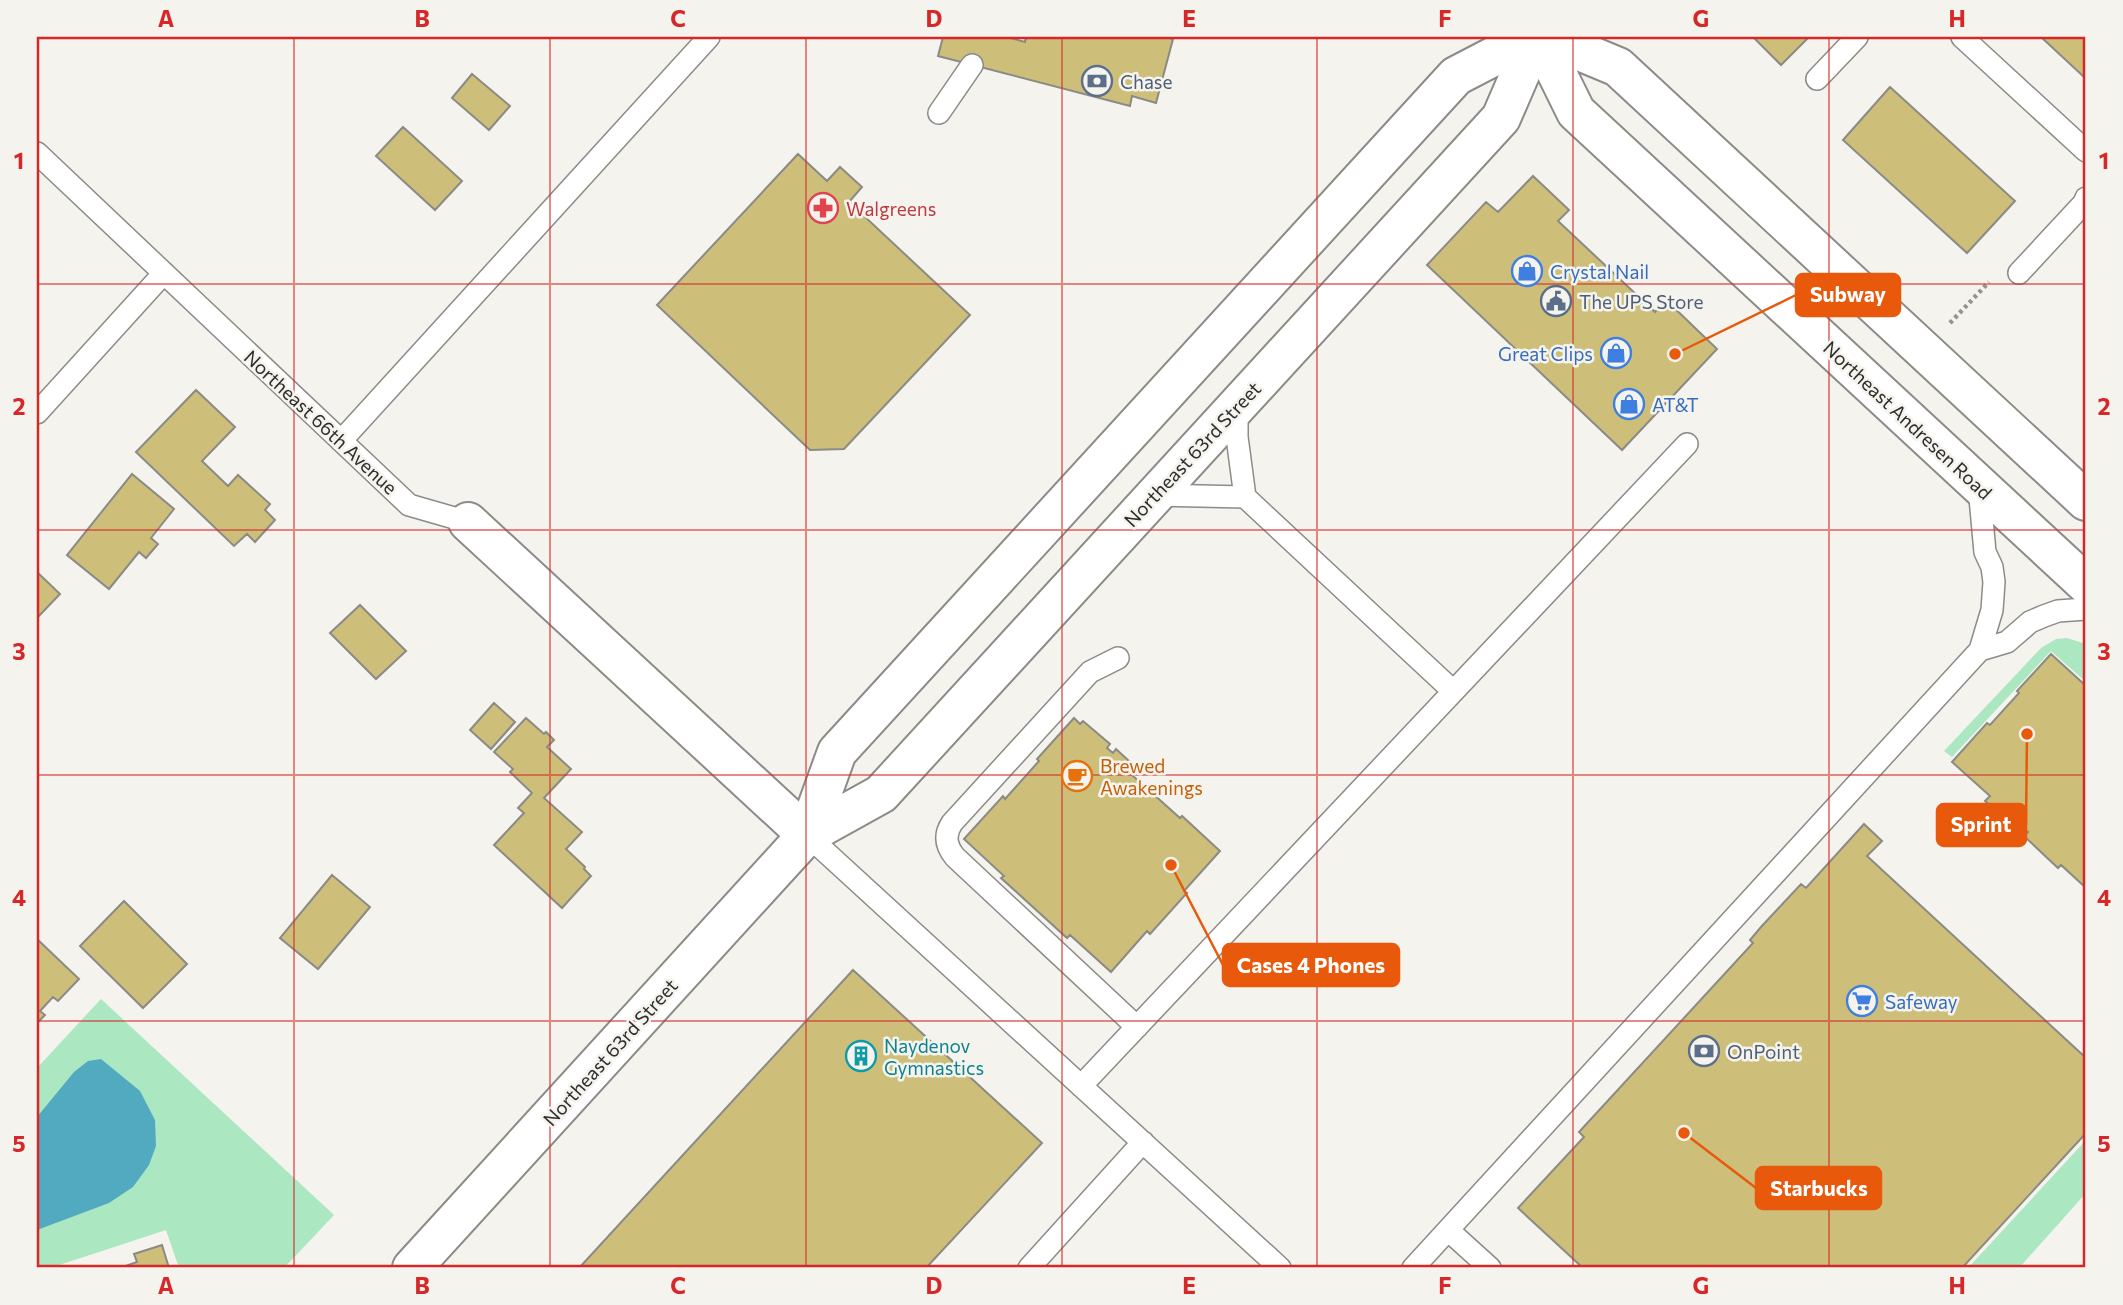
<svg xmlns="http://www.w3.org/2000/svg" width="2123" height="1305" font-family="Commissioner,sans-serif">
  <rect width="100%" height="100%" fill="#f4f3ee"/>
  <!-- green -->
  <path fill="#abe7c0" d="M2067 638 2086 644V682L2051 651 1952 757 1944 751 2041 648 2056 639Z
    M101 999 334 1215 284 1268H179L166 1230 50 1268H37V1068Z
    M2086 1140V1193L2019 1268H1968Z"/>
  <!-- water -->
  <path fill="#52aac0" d="M101 1059 140 1091 155 1120 156 1146 149 1165 133 1187 109 1203 37 1230V1117L74 1072 88 1061Z"/>
  <!-- building -->
  <path fill="#cdbf7a" stroke="#8b8a85" stroke-width="2" d="M943 37H1007L1025 42 1026 37H1165L1173 39 1156 103 1132 96 1130 106 938 56Z
    M1753 37H1809L1781 65Z
    M2041 37H2086V74L2084 77Z
    M472 74 510 106 489 130 452 98Z
    M1890 87 2015 201 1967 253 1843 140Z
    M403 127 462 181 435 210 376 156Z
    M798 154 827 181 840 167 862 187 849 202 970 315 844 449 810 450 657 305Z
    M1533 176 1569 210 1558 221 1655 312 1666 300 1717 349 1622 450 1427 265 1486 202 1498 212Z
    M196 390 235 427 202 461 228 486 238 475 270 504 265 510 275 520 255 542 247 534 234 546 136 452Z
    M132 474 174 509 151 538 158 544 146 558 139 552 109 589 67 555Z
    M37 572 60 594 37 618Z
    M360 605 406 651 376 679 330 633Z
    M2051 654 2086 686V888L2061 865 2058 868 2024 836 2028 832 2023 828 2019 832 1985 801 1990 796 1952 762 1987 723 1990 725 2019 693 2017 691Z
    M494 703 515 722 491 749 470 730Z
    M526 718 544 734 546 732 554 740 547 747 571 769 544 798 582 832 566 849 585 867 584 869 591 876 562 908 494 845 524 813 518 808 532 793 510 772 513 769 494 752Z
    M1074 718 1080 724 1083 721 1110 744 1107 748 1113 753 1116 749 1129 761 1123 767 1180 818 1182 816 1220 851 1184 891 1187 893 1150 934 1147 931 1111 972 1070 935 1067 938 1001 878 1004 876 964 839 1003 796 1005 799 1039 761 1037 759Z
    M1864 824 1882 841 1867 856 2086 1058V1133L1962 1268H1583L1518 1208 1584 1137 1579 1132 1753 943 1750 940 1761 927 1801 884 1806 888Z
    M332 875 370 907 318 969 280 938Z
    M124 901 187 964 143 1008 80 946Z
    M37 939 79 979 58 1001 53 997 40 1011 45 1015 37 1023Z
    M853 970 1042 1143 926 1268H579Z
    M162 1245 169 1268H120L137 1262 134 1254Z"/>
  <g fill="none" stroke-linecap="round" stroke-linejoin="round">
    <!-- service casing -->
    <g stroke="#8c8b87" stroke-width="24">
      <path id="service" d="M1962 37 2086 151
        M1817 79 1857 37
        M939 113 972 65
        M37 153 409 505 468 522
        M2019 273 2084 203 2086 198
        M1237 408V437L1245 497 1453 691
        M37 413 164 273
        M341 441 709 37
        M1154 495 1245 497
        M1980 650 2007 642 2030 622 2044 616 2058 611 2086 609
        M1118 658 1090 672 952 823C944 835 946 846 955 857L1137 1027
        M807 835 1280 1268
        M1081 1086 1687 444
        M1448 1230 1490 1268
        M1029 1268 1143 1142
        M1413 1268 1980 650 1992 610 1994 582 1992 567 1985 552 1979 487"/>
    </g>
    <!-- minor casing -->
    <g stroke="#8c8b87" stroke-width="42">
      <path id="minor" d="M468 522 807 835"/>
    </g>
    <!-- secondary casing -->
    <g stroke="#8c8b87" stroke-width="42">
      <path id="secondary" d="M807 835 837 752 1456 76 1531 37
        M412 1268 807 835 881 794 1501 118 1536 37"/>
    </g>
    <!-- primary casing -->
    <g stroke="#8c8b87" stroke-width="42">
      <path id="primary" d="M1539 37 1576 112 2086 584
        M1546 37 1618 67 2086 501"/>
    </g>
    <!-- path -->
    <path stroke="#949390" stroke-width="4.5" stroke-dasharray="3.5 3.5" stroke-linecap="butt" d="M1950 323 1989 282"/>
    <!-- service -->
    <use href="#service" stroke="#fff" stroke-width="21"/>
    <!-- minor -->
    <use href="#minor" stroke="#fff" stroke-width="38"/>
    <!-- secondary -->
    <use href="#secondary" stroke="#fff" stroke-width="38"/>
    <!-- primary -->
    <use href="#primary" stroke="#fff" stroke-width="38"/>
  </g>
  <!-- grid -->
  <path fill="none" stroke="#d62828" stroke-width="2" stroke-opacity="0.55" d="M294 37V1268M550 37V1268M806 37V1268M1062 37V1268M1317 37V1268M1573 37V1268M1829 37V1268M37 284H2086M37 530H2086M37 775H2086M37 1021H2086"/>
  <!-- icons -->
  <defs>
    <g id="bank-ring" transform="scale(1.575)"><circle r="9.5" fill="#f4f3ee" stroke="#5c6f8a" stroke-width="1.5"/><path d="M-6-4H6V4H-6ZM0-2.3a2.3 2.3 0 1 0 0 4.6a2.3 2.3 0 1 0 0-4.6Z" fill="#5c6f8a"/></g>
    <g id="pharmacy-ring" transform="scale(1.575)"><circle r="9.5" fill="#f4f3ee" stroke="#e0444e" stroke-width="1.5"/><path d="M-2-6h4v4h4v4h-4v4h-4v-4h-4v-4h4Z" fill="#e0444e"/></g>
    <g id="shop-ring" transform="scale(1.575)"><circle r="9.5" fill="#f4f3ee" stroke="#3f7fe0" stroke-width="1.5"/><path d="M-5-2.5h2.3a2.7 3.5 0 0 1 5.4 0H5L5.5 6h-11ZM-1.5-2.5h3a1.5 2.3 0 0 0-3 0Z" fill="#3f7fe0"/></g>
    <g id="civic-ring" transform="scale(1.575)"><circle r="9.5" fill="#f4f3ee" stroke="#5c6f8a" stroke-width="1.5"/><path d="M-.6-6.5H3V-4.5H.6V-3L4-1V1h2V6H-6V1h2V-1L-.6-3ZM-1.2 2.5V6h2.4V2.5Z" fill="#5c6f8a"/></g>
    <g id="cafe-ring" transform="scale(1.575)"><circle r="9.5" fill="#f4f3ee" stroke="#e8710a" stroke-width="1.5"/><path d="M-5.5-4.5H6V0H3Q3 3.5 0 3.5H-2.5Q-5.5 3.5-5.5 0ZM3-3.2v2h1.7v-2ZM-6 4.5H4V6H-6Z" fill="#e8710a"/></g>
    <g id="supermarket-ring" transform="scale(1.575)"><circle r="9.5" fill="#f4f3ee" stroke="#3f7fe0" stroke-width="1.5"/><path d="M-6-5.5h2.5l.6 2H6L4.5 2H-2.5L-4.4-4H-6ZM-1.5 3.2a1.3 1.3 0 1 0 .1 0ZM3 3.2a1.3 1.3 0 1 0 .1 0Z" fill="#3f7fe0"/></g>
    <g id="building-ring" transform="scale(1.575)"><circle r="9.5" fill="#f4f3ee" stroke="#0f9aa8" stroke-width="1.5"/><path d="M-4-6H4V6H1V3H-1V6H-4ZM-2.5-4.3h1.7v1.8h-1.7ZM.8-4.3h1.7v1.8H.8ZM-2.5-1h1.7V.8h-1.7ZM.8-1h1.7V.8H.8Z" fill="#0f9aa8"/></g>
  </defs>
  <g fill-rule="evenodd">
    <use href="#bank-ring" x="1097" y="81"/>
    <use href="#pharmacy-ring" x="823" y="208"/>
    <use href="#shop-ring" x="1527" y="271"/>
    <use href="#civic-ring" x="1556" y="301"/>
    <use href="#shop-ring" x="1616" y="353"/>
    <use href="#shop-ring" x="1629" y="404"/>
    <use href="#cafe-ring" x="1077" y="776"/>
    <use href="#supermarket-ring" x="1862" y="1001"/>
    <use href="#bank-ring" x="1704" y="1051"/>
    <use href="#building-ring" x="861" y="1056"/>
  </g>
  <g text-anchor="middle" dominant-baseline="central" stroke-width="5" stroke-linejoin="round" paint-order="stroke">
    <!-- service labels -->
    <g font-size="19" fill="#4e5e75" stroke="#f4f3ee" text-anchor="start">
      <text x="1120" y="81">Chase</text>
      <text x="1579" y="301">The UPS Store</text>
      <text x="1727" y="1051">OnPoint</text>
    </g>
    <!-- health labels -->
    <g font-size="19" fill="#be3a42" stroke="#f4f3ee" text-anchor="start">
      <text x="846" y="208">Walgreens</text>
    </g>
    <!-- shop labels -->
    <g font-size="19" fill="#366cbe" stroke="#f4f3ee" text-anchor="start">
      <text x="1550" y="271">Crystal Nail</text>
      <text x="1593" y="353" text-anchor="end">Great Clips</text>
      <text x="1652" y="404">AT&amp;T</text>
      <text x="1885" y="1001">Safeway</text>
    </g>
    <!-- street labels -->
    <g font-size="19" fill="#2e2d2b" stroke="#f4f3ee">
      <text transform="translate(1908 420) rotate(43)">Northeast Andresen Road</text>
      <text transform="translate(321 422) rotate(43)">Northeast 66th Avenue</text>
      <text transform="translate(1192 454) rotate(-47)">Northeast 63rd Street</text>
      <text transform="translate(610 1052) rotate(-48)">Northeast 63rd Street</text>
    </g>
    <!-- food labels -->
    <g font-size="19" fill="#c56008" stroke="#f4f3ee" text-anchor="start">
      <text x="1100" y="765">Brewed<tspan x="1100" dy="22">Awakenings</tspan></text>
    </g>
    <!-- culture labels -->
    <g font-size="19" fill="#0d838f" stroke="#f4f3ee" text-anchor="start">
      <text x="884" y="1045">Naydenov<tspan x="884" dy="22">Gymnastics</tspan></text>
    </g>
  </g>
  <!-- callouts -->
  <path fill="none" stroke="#e8590c" stroke-width="2.5" d="M1675 354L1796 295M2027 734L2026 825M1171 865L1223 965M1684 1133L1756 1188"/>
  <g fill="#e8590c" stroke="#f4f3ee" stroke-width="2.5">
    <circle cx="1675" cy="354" r="7"/>
    <circle cx="2027" cy="734" r="7"/>
    <circle cx="1171" cy="865" r="7"/>
    <circle cx="1684" cy="1133" r="7"/>
  </g>
  <g fill="#e8590c" stroke="#e8590c" stroke-width="2.5">
    <rect x="1796" y="274" width="104" height="42" rx="7"/>
    <rect x="1937" y="804" width="89" height="42" rx="7"/>
    <rect x="1223" y="944" width="176" height="42" rx="7"/>
    <rect x="1756" y="1167" width="125" height="42" rx="7"/>
  </g>
  <g font-size="21" text-anchor="middle" font-weight="bold" fill="#fff">
    <text x="1848" y="302">Subway</text>
    <text x="1981" y="832">Sprint</text>
    <text x="1311" y="973">Cases 4 Phones</text>
    <text x="1819" y="1196">Starbucks</text>
  </g>
  <!-- border -->
  <rect width="2123" height="1305" fill="none" stroke="#f4f3ee" stroke-width="77"/>
  <rect x="38" y="38" width="2046" height="1228" fill="none" stroke="#d62828" stroke-width="2.5"/>
  <g font-size="23" text-anchor="middle" font-weight="bold" fill="#d62828">
    <text x="166" y="27">A</text>
    <text x="422" y="27">B</text>
    <text x="678" y="27">C</text>
    <text x="934" y="27">D</text>
    <text x="1189" y="27">E</text>
    <text x="1445" y="27">F</text>
    <text x="1701" y="27">G</text>
    <text x="1957" y="27">H</text>
    <text x="19" y="169">1</text>
    <text x="2104" y="169">1</text>
    <text x="19" y="415">2</text>
    <text x="2104" y="415">2</text>
    <text x="19" y="660">3</text>
    <text x="2104" y="660">3</text>
    <text x="19" y="906">4</text>
    <text x="2104" y="906">4</text>
    <text x="19" y="1152">5</text>
    <text x="2104" y="1152">5</text>
    <text x="166" y="1294">A</text>
    <text x="422" y="1294">B</text>
    <text x="678" y="1294">C</text>
    <text x="934" y="1294">D</text>
    <text x="1189" y="1294">E</text>
    <text x="1445" y="1294">F</text>
    <text x="1701" y="1294">G</text>
    <text x="1957" y="1294">H</text>
  </g>
</svg>
